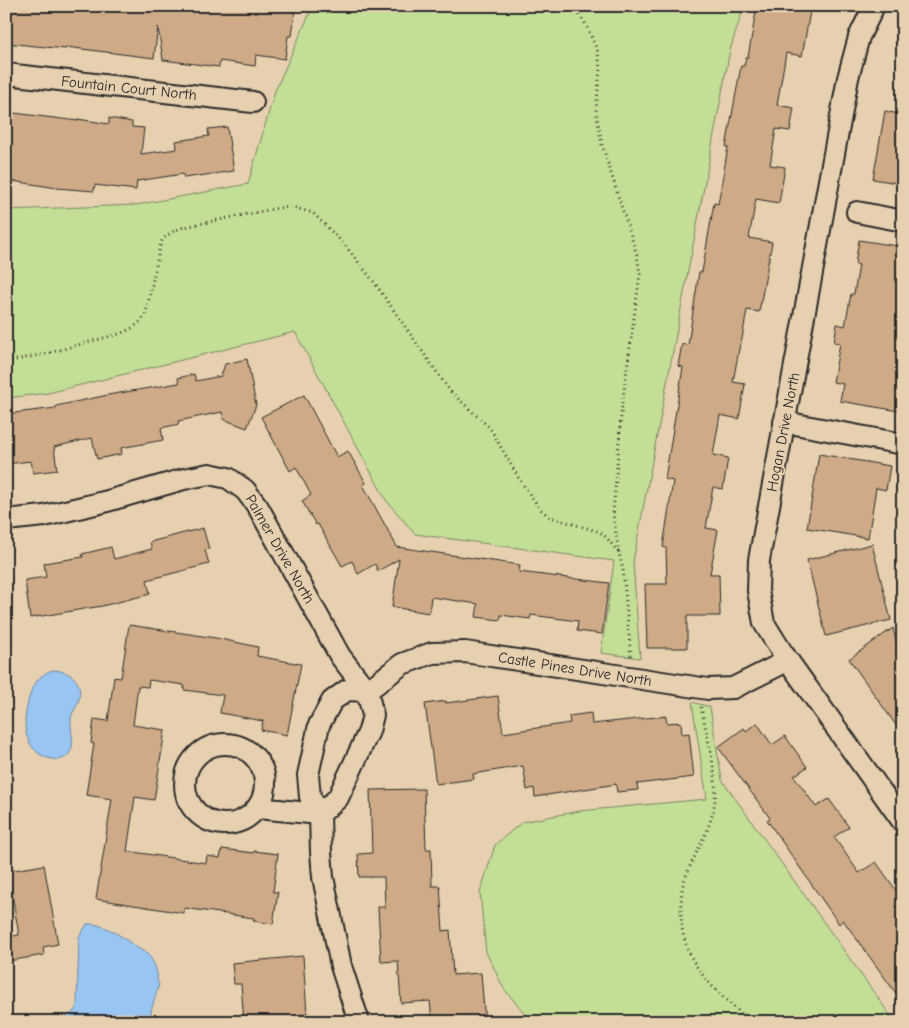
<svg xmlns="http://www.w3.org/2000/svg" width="909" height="1028" font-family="'Comic Neue',sans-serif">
  <rect width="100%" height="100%" fill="#e6d0af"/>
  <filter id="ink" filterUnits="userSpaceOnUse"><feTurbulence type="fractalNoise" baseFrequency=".02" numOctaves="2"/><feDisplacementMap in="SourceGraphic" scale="10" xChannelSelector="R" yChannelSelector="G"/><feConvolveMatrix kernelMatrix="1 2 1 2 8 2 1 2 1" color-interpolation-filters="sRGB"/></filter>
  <g filter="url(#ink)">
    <!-- green -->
    <path fill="#c3df96" stroke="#778560" d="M313 6H744L730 50 633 562 640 658 601 653 614 561 415 534 386 500 295 332 48 393 6 398V210L136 205 248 184 275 91Z
      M692 702 710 707 722 780 895 1022H532L504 989 486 952 480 893 495 845 522 822 579 811 707 799Z"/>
    <!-- water -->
    <path fill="#98c5f2" stroke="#6c87a2" d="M53 670C70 671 83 680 79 699 78 707 71 712 71 720 70 730 76 745 69 754 65 759 59 761 52 759 30 755 22 733 26 712 29 694 34 676 53 670Z
      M87 924C105 923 122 937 136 947 139 949 143 951 146 953 153 959 159 972 157 981L159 984 151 1011V1022H64L65 1019 76 1009 77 1004 79 937Z"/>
    <!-- building -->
    <path fill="#ceaa86" stroke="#2b2b2b" d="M6 6H259L295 12 292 36H288L285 59 256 55 255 66 220 61 219 67 163 60 158 27 154 58 66 47V49L6 43Z
      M757 6H811L802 56 786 53 777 105 794 108 790 131 776 129 770 165 785 167 779 203 756 199 749 238 772 242 759 312 747 310 741 344H740L733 382 745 384 739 419 720 415 713 455 728 458 723 489 713 487 706 528 718 530 710 574H719L720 616H687V648H647L645 584H667L666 548 663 547 673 481 665 479 683 367 678 366 682 344 688 345 699 272H702L714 203 718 204 728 147H726L741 66H744L746 57H748Z
      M885 111 903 115V165H900L897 183 873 179Z
      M6 112 78 121V119L109 124V118L132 122V127L144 128 141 154 177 149 176 141 209 136 208 129 227 127 234 171 184 178 183 174 137 181 136 190 95 185 94 191 57 188 6 180Z
      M859 240 897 246 896 248 903 249V356L898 385 903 386V390L899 411 840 401 843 384 833 382 840 343 834 342 837 324 845 326 851 294H854L859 265 855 264Z
      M247 359 256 405 247 428 223 419 222 412 178 421 179 424 161 428 163 440 121 448 122 454 97 459 92 438 54 447 57 470 33 473 31 461 6 464V414L56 408V406L108 395 179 383 178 378 194 374 196 381 221 376 225 364Z
      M304 395 337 457 348 451 366 483 363 485 397 547 520 565 519 572 609 583 602 634 577 631 578 621 531 615 530 619 501 615 500 620 476 617 478 604 431 597 429 613 392 607 399 559 378 571 375 564 358 574 352 561 342 566 318 524 316 525 302 501 311 495 296 467 290 471 261 417Z
      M819 454 890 466 886 490 876 488 868 538 807 528Z
      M203 528 209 549 205 550 209 564 147 580 150 594 102 606 30 618 25 580 46 577 44 563 83 557 82 554 111 547 114 559 152 549 150 542Z
      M872 544 891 620 826 636 807 560Z
      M129 625 216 638 258 647 257 656 301 664 287 735 261 730 263 721 220 713 223 695 184 690V685L149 680 148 687 138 686 133 725 165 730 154 800 135 797 127 851 206 863 207 856 220 858 222 849 254 853V851L278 854 273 892H278L273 924 253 921 254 918 184 908V913L96 899 112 799 86 795 94 744 91 743 94 719 108 721 114 677 121 678Z
      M893 628 897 645 903 641V735L849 659Z
      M498 696 503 733 570 723 569 716 591 713 592 724 666 716 667 723 681 722 682 734 689 733 694 777 637 784 638 790 617 792 616 784 535 797 534 788 527 790 523 766 473 774 474 779 436 784 425 704 446 701V703Z
      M757 723 772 745 785 736 807 767 794 776 816 807 829 799 849 827 834 837 859 873 876 862 903 900V1003L843 920 839 924 767 820 770 818 718 747 744 728 746 731Z
      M424 789 426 849H431L432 886H440L443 931 450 930 453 975 481 973 485 1022H432L430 1001 401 1003 398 961 381 962 378 907H385L384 877H359L358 854 372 853 370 790Z
      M44 865 58 944 43 947 44 955 8 961 6 937 19 935 8 871Z
      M303 956 307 1014 299 1015 300 1022H244L241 984H234L232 963Z"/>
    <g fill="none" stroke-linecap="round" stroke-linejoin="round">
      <!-- minor casing -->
      <g stroke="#2b2b2b" stroke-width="24">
        <path id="minor" d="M874 6 859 37 848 78 759 560 758 591 764 623 782 652 903 822
          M6 74 253 102
          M857 212 903 221
          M784 422 903 444
          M6 520 44 516 104 502 184 479 209 474 228 478 245 490 258 507 340 656 367 691 373 715 369 731 338 798 320 814
          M185 784a40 40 0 1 1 80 0a40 40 0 1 1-80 0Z
          M257 808 320 814
          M359 1022 341 966 323 877 321 852 320 814 310 797 308 775 319 725 332 701 347 690 367 691 402 664 432 653 465 652 708 689 733 688 787 661"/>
      </g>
      <!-- path -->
      <path stroke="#2b2b2b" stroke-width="3" stroke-dasharray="1 4" stroke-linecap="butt" d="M574 6 586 25 598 52 600 68 596 111 602 145 637 255 640 274 622 405 613 514 619 553
        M6 362 45 354 122 333 134 327 142 320 146 313 161 242C167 234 175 230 184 227L278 208 292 207 313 213 344 244 374 282 450 391 490 428 518 477 540 509 550 517 600 532 607 538 619 553 623 569 631 659
        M701 707C706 732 718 775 715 800 712 830 694 853 684 881 681 892 681 904 681 915 682 965 716 991 751 1022"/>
      <!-- minor -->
      <use href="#minor" stroke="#e6d0af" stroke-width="20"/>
    </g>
  </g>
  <g text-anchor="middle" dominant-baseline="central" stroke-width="4" stroke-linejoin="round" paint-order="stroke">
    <!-- street labels -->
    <g font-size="15" fill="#2b2b2b" stroke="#e6d0af">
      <text transform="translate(129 88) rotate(6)">Fountain Court North</text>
      <text transform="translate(783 432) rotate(-79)">Hogan Drive North</text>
      <text transform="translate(280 549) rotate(60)">Palmer Drive North</text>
      <text transform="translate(575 669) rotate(9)">Castle Pines Drive North</text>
    </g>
  </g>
  <!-- margin -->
  <rect width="909" height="1028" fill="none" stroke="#e6d0af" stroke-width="25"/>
  <rect x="12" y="12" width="884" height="1003" fill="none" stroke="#2b2b2b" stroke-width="2" filter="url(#ink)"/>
</svg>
